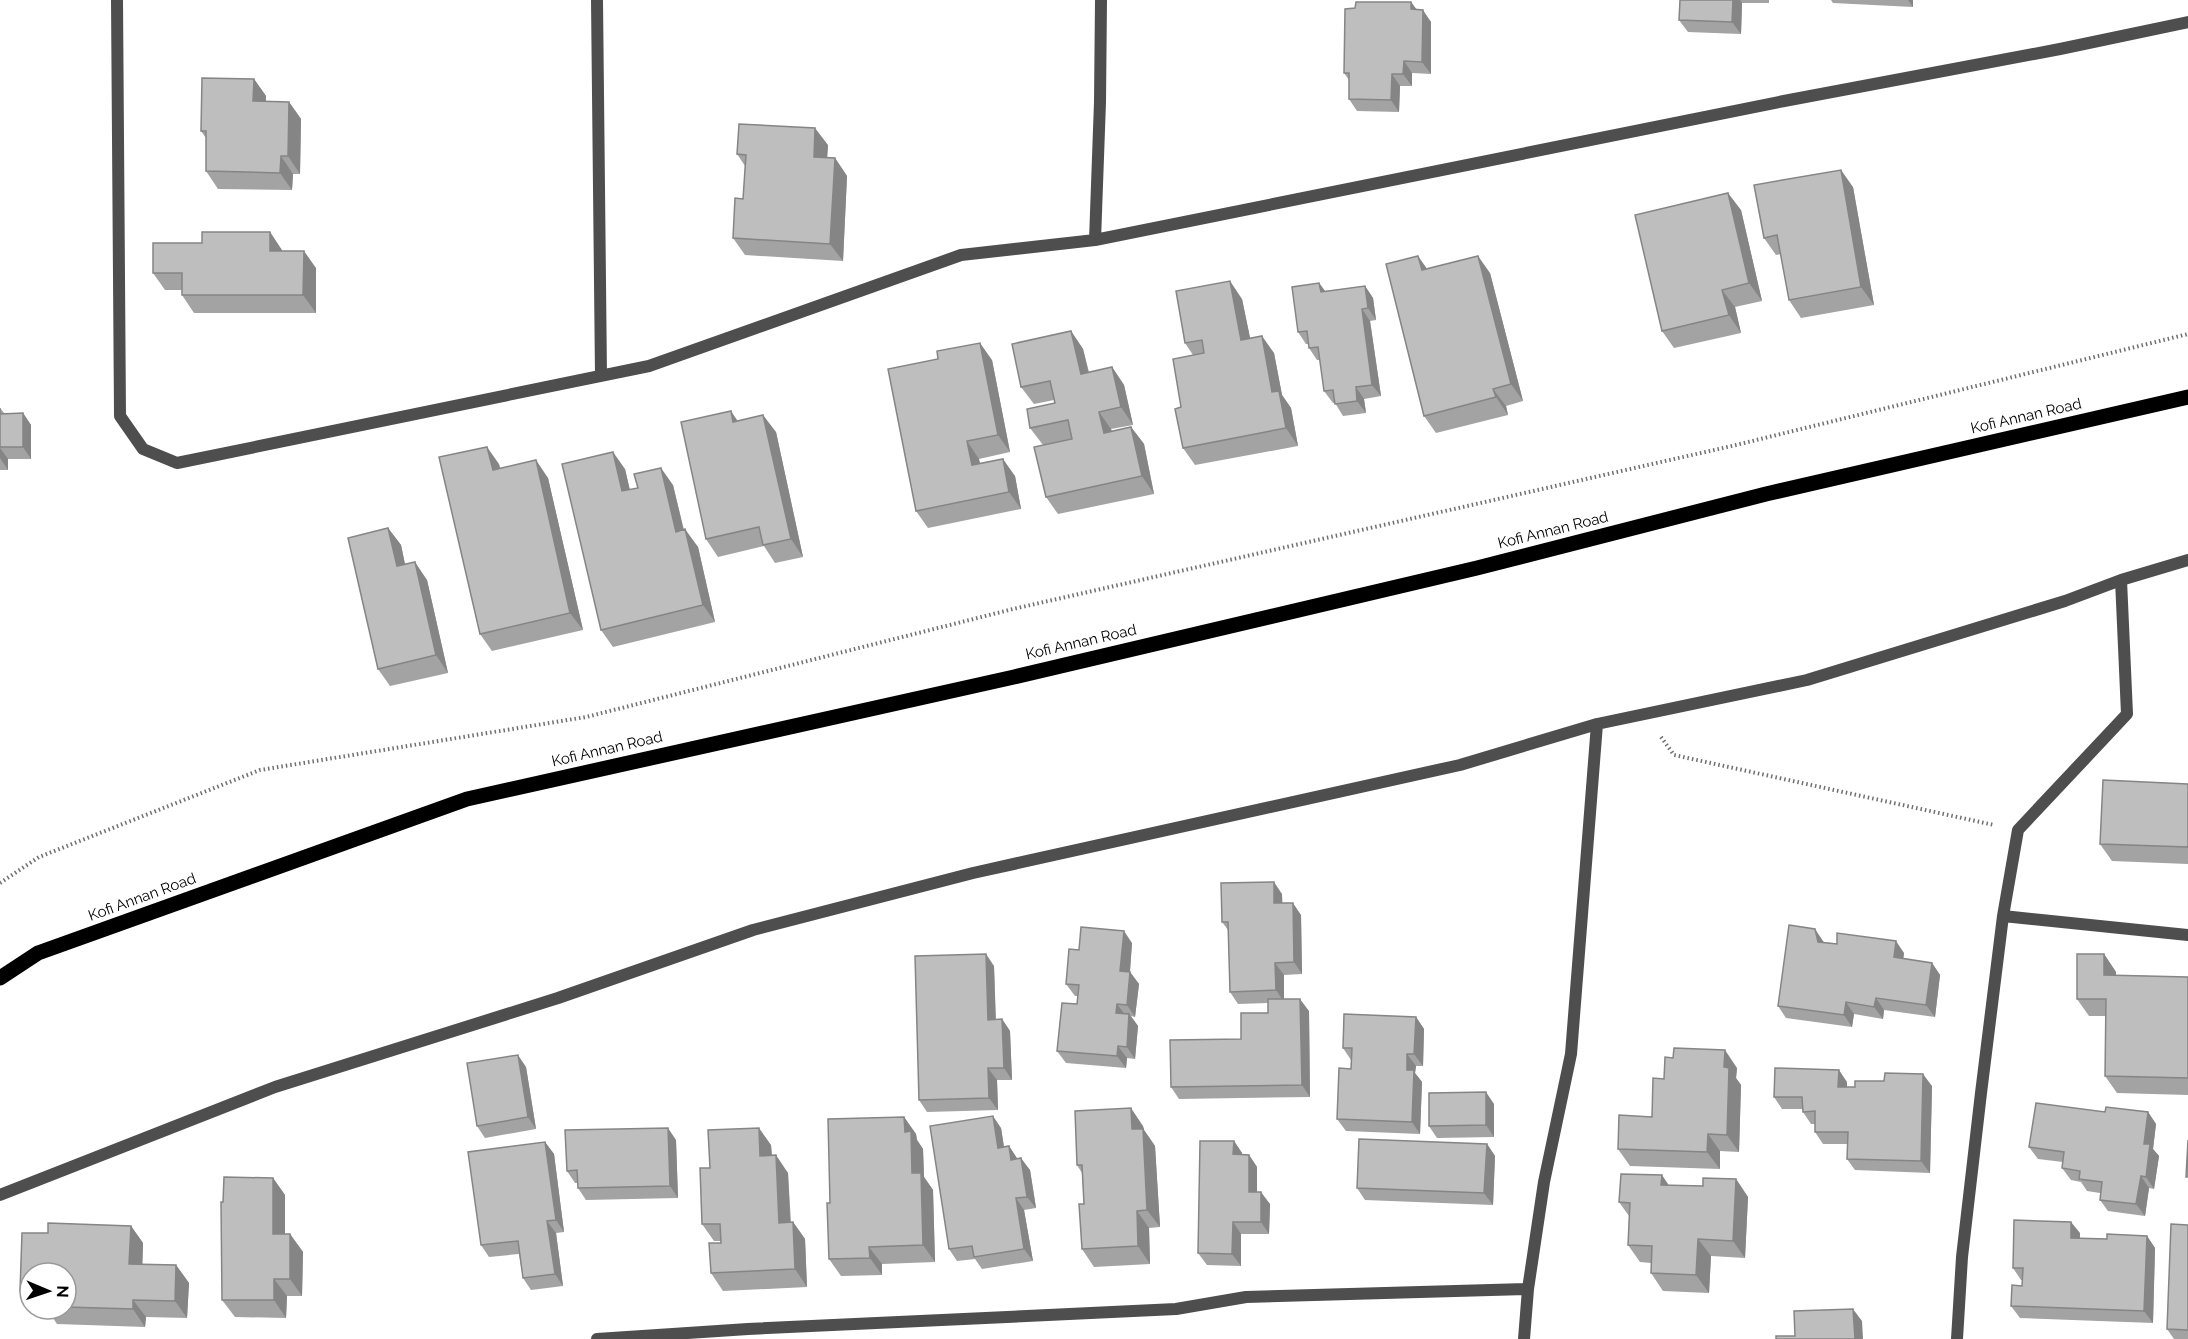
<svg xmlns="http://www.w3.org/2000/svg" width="2188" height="1339" font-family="Raleway,sans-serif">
  <rect width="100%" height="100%" fill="#fff"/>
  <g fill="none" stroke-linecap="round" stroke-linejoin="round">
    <!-- path -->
    <path stroke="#707070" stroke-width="4" stroke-dasharray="1.5 3" stroke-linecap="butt" d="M1661 737 1674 755 1994 825
      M0 883 39 857 260 770 586 717 1013 609 1736 445 2188 334"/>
    <!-- street -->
    <path stroke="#4e4e4e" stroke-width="12" d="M117 0 120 416 143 449 177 463 649 366 961 255 1095 240 1784 101 2060 49 2188 22
      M597 0 601 376
      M1095 240 1100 102 1101 0
      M2003 916 2188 935
      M0 1195 275 1087 558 998 753 930 973 873 1460 765 1597 724 1807 680 2065 601 2121 580 2188 560
      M597 1339 748 1329 1176 1309 1246 1297 1528 1289
      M1524 1339 1528 1289 1544 1182 1571 1054 1597 724
      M1957 1339 1962 1257 1981 1093 2003 916 2018 830 2127 714 2121 580"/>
    <!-- primary -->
    <path stroke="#000" stroke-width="15" d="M0 978 38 953 467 799 1014 677 1477 568 1766 494 2188 397"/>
  </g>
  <!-- wall -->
  <path fill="#a3a3a3" d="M1680 0H1769V3H1742L1741 34 1688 32 1679 20Z
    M1831 0H1913V7L1833 3Z
    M1411 2 1416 9 1431 22V74L1412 73V86H1400L1399 112 1357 111 1349 99V80L1344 73 1355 8Z
    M254 79 266 96V102H289L301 119 300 174H293L292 190 218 189 206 171V138L201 131Z
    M828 145 827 158H835L847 176 843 261 745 255 733 238 743 199 745 166 737 154Z
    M1853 187 1874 305 1801 318 1789 300 1781 254 1776 255 1764 238Z
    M1741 210 1762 301 1735 307 1741 333 1674 348 1662 331Z
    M270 232 282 251 316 268V313H194L182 295V290H165L153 273 202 243Z
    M1427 269 1490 273 1523 401 1506 406 1508 415 1436 433 1424 416Z
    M1319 283 1325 291 1365 286 1373 298 1376 320 1370 321 1381 396 1364 399 1366 413 1343 416 1335 403H1333L1324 391 1320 360H1317L1309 348 1308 344H1306L1298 332Z
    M1242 299 1250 338 1274 353 1282 395 1291 408 1298 446 1195 465 1183 448 1181 407 1193 355 1185 343Z
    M1071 331 1083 349 1089 372 1112 367 1124 385 1133 425 1111 429 1112 431 1131 427 1144 444 1154 494 1058 514 1046 497 1043 445 1030 428 1055 403 1054 400 1034 404 1021 387Z
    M992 360 1010 452 979 459 980 464 1015 476 1021 509 928 528 916 511Z
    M0 408 5 414 23 413 31 425V459H8V470H0Z
    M737 421 776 432 803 557 775 563 764 546 718 557 706 539Z
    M499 464 500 469 548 478 583 630 492 651 480 634Z
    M625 469 630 490 673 485 684 530 698 547 715 622 613 647 601 630Z
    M388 528 401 545 405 564 427 580 448 673 390 686 378 669Z
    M2188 784V864L2112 861 2100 844Z
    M1282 894V903L1301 915 1302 974 1284 975V999L1309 1011 1310 1097 1179 1099 1171 1087 1241 1039 1268 1013V1003L1238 1004 1230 992 1228 930 1222 922Z
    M1823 941 1824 942 1904 953 1903 959 1932 963 1940 975 1935 1017 1884 1010 1883 1019 1854 1014 1852 1027 1786 1018 1778 1006Z
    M1132 943 1130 972 1139 984 1135 1017 1131 1016 1138 1026 1135 1059 1127 1058 1126 1068 1066 1063 1057 1051 1077 1004V996H1075L1066 984 1079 950Z
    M2104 954 2116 972V975L2188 977V1095L2117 1093 2105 1076 2106 1016H2089L2077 999Z
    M994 966 996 1020 1002 1019 1010 1031 1012 1080H997L998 1110 927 1112 919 1100Z
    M1416 1017 1424 1029 1423 1066H1416L1415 1073 1422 1082 1420 1134 1346 1131 1337 1119 1351 1069V1060L1343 1048Z
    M526 1067 536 1129 485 1138 477 1126Z
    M1737 1068 1736 1078 1741 1085 1739 1152 1720 1151V1169L1630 1166 1618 1149 1652 1117 1664 1079Z
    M1847 1082V1087L1932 1086 1930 1173 1855 1170 1847 1159V1144H1823L1815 1132V1124H1811L1803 1112V1109H1782L1774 1097Z
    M1494 1104V1137L1437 1138 1429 1126Z
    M2105 1112H2148L2156 1124 2153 1149 2159 1156 2154 1189 2149 1188 2145 1216 2108 1211 2100 1200V1193L2087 1191 2081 1182 2071 1180 2062 1168 2063 1162 2038 1159 2029 1147Z
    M904 1117 916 1134 917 1140 923 1149 924 1177 933 1190 935 1262 882 1264V1275L841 1276 829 1259 830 1203Z
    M1143 1126 1144 1130 1155 1146 1160 1227 1149 1228 1150 1264 1094 1267 1082 1249 1084 1204 1082 1173 1077 1165Z
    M1001 1128 1004 1147 1009 1146 1017 1159 1030 1170 1036 1208 1024 1210 1033 1261 982 1269 975 1259 957 1261 949 1249Z
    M676 1140 678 1198 586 1200 578 1188V1183H575L567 1171Z
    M1234 1141 1242 1153V1155H1249L1257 1167V1192L1270 1204 1269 1234H1241V1266L1207 1265 1198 1253Z
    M545 1142 554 1154 564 1232 556 1233 563 1286 531 1290 523 1278 519 1254 489 1257 481 1245Z
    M1487 1144 1495 1156 1493 1205 1365 1200 1357 1188Z
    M771 1145 772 1156 788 1173 791 1222H793L805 1239 807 1287 723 1291 711 1273 721 1241H714L702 1224 710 1168Z
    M273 1178 285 1195V1234H290L303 1252 302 1296H287L286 1318 235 1317 222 1300 223 1202Z
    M1736 1179 1748 1197 1745 1258 1711 1256 1709 1293 1663 1291 1651 1273V1263L1640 1262 1628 1245 1629 1216 1619 1202 1669 1185 1703 1186Z
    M48 1223 131 1226 143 1243 142 1264 176 1265 189 1283 187 1318 146 1317 145 1327 57 1324 47 1309H66V1273H30V1305L20 1291 22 1233H48Z
    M2188 1225V1339H2174L2167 1329Z
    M2080 1233V1238L2107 1239 2147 1236 2155 1248 2153 1323 2020 1318 2011 1306 2022 1286V1280H2021L2013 1268Z"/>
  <!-- shaded-wall -->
  <path fill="#858585" d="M1733 0H1740L1742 3 1741 34 1732 22Z
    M1908 0H1913V7Z
    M1411 2 1420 14 1411 9Z
    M1423 10 1431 22V74L1422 62Z
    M1404 61 1412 73V86L1403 74Z
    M1392 74 1400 86 1399 112 1391 100Z
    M254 79 266 96 265 119 253 101Z
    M289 102 301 119 300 174 288 156Z
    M815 128 828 145 826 174 814 157Z
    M281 156 293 174 292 190 280 173Z
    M835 158 847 176 843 261 830 244Z
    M1841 170 1853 187 1874 305 1861 287Z
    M1728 193 1741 210 1762 301 1749 283Z
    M270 232 282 250V268L270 251Z
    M304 251 316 268V313L303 295Z
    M1418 256 1430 273 1422 270Z
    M1478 256 1490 273 1523 401 1511 384Z
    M1230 281 1242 299 1254 357 1241 340Z
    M1319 283 1328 295 1321 292Z
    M1365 286 1373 298 1376 320 1368 308Z
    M1722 290 1735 307 1741 333 1729 315Z
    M1362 309 1370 321 1381 396 1372 385Z
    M1071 331 1083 349 1093 392 1081 374Z
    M1262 336 1274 353 1282 395 1291 408 1298 446 1286 428 1272 392Z
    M980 343 992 360 1010 452 998 435Z
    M1112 367 1124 385 1133 425 1121 407Z
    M1356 387 1364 399 1366 413 1357 401Z
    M1493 389 1506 406 1508 415 1496 397Z
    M731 411 743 429 733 422Z
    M1099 412 1111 429 1116 450 1104 433Z
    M23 413 31 425V459L23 447Z
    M763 415 776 432 803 557 791 539Z
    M1131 427 1144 444 1154 494 1142 476Z
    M967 441 979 459 984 483 972 465Z
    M487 447 499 464 505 488 493 470Z
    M0 448 8 459V470L0 458Z
    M613 452 625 469 634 509 622 491Z
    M1003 459 1015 476 1021 509 1009 492Z
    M536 460 548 478 583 630 570 613Z
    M661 468 673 485 688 549 676 532Z
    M388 528 401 545 409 584 397 566Z
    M685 529 698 547 715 622 703 605Z
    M415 562 427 580 448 673 436 655Z
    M1274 882 1282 894 1283 915 1274 903Z
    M1293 903 1301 915 1302 974 1294 962Z
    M1815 929 1823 941 1826 954 1818 942Z
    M1124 931 1132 943 1129 983 1120 971Z
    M1896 941 1904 953 1902 969 1894 957Z
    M986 954 994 966 996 1032 988 1020Z
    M2104 954 2116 972V992L2104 975Z
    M1275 963 1284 975V1002L1276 990Z
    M1932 963 1940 975 1935 1017 1926 1005Z
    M1130 972 1139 984 1135 1017 1127 1005Z
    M1876 998 1884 1010 1883 1019 1874 1007Z
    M1300 999 1309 1011 1310 1097 1302 1085Z
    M1846 1002 1854 1014 1852 1027 1844 1015Z
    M1117 1004 1126 1016 1116 1013Z
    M1129 1014 1138 1026 1135 1059 1127 1047Z
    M1416 1017 1424 1029 1423 1066 1414 1054Z
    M1002 1019 1010 1031 1012 1080 1004 1068Z
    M1118 1046 1127 1058 1126 1068 1117 1056Z
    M1725 1050 1737 1068 1736 1078 1741 1085 1739 1152 1727 1135 1724 1067Z
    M1407 1054 1416 1066 1415 1073 1422 1082 1420 1134 1412 1122 1407 1070Z
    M518 1055 526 1067 536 1129 528 1117Z
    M988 1068 997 1080 998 1110 989 1098Z
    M1839 1070 1847 1082V1099L1838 1087Z
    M1923 1074 1932 1086 1930 1173 1921 1161Z
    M1486 1092 1494 1104V1137L1486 1125Z
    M1131 1108 1143 1126 1144 1130 1155 1146 1160 1227 1147 1210 1132 1129Z
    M2148 1112 2156 1124 2153 1149 2159 1156 2154 1189 2146 1177 2144 1144Z
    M993 1116 1001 1128 1006 1160 998 1148Z
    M904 1117 916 1134 917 1140 923 1149 924 1177 933 1190 935 1262 923 1245 905 1132Z
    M668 1128 676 1140 678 1198 670 1186Z
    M759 1128 771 1145 773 1173 760 1156Z
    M1708 1134 1720 1151V1169L1707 1152Z
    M1234 1141 1242 1153V1166L1233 1154Z
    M545 1142 554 1154 564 1232 556 1220Z
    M1487 1144 1495 1156 1493 1205 1484 1193Z
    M1009 1146 1017 1158 1019 1172 1011 1160Z
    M776 1155 788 1173 791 1240 779 1223Z
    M1249 1155 1257 1167V1204L1249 1192Z
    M1021 1158 1030 1170 1036 1208 1027 1197Z
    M1662 1175 1674 1193 1661 1185Z
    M2141 1176 2149 1188 2145 1216 2136 1204Z
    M273 1178 285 1195V1251L273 1234Z
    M1736 1179 1748 1197 1745 1258 1733 1241Z
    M1261 1192 1270 1204 1269 1234 1261 1222Z
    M1016 1198 1024 1210 1033 1261 1024 1249Z
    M1137 1211 1149 1228 1150 1264 1138 1246Z
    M547 1221 556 1233 563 1286 555 1274Z
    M793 1222 805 1239 807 1287 795 1269Z
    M1233 1222 1241 1234V1266L1232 1254Z
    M2071 1222 2080 1233 2079 1250 2071 1238Z
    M131 1226 143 1243 142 1281 129 1264Z
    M290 1234 303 1252 302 1296 290 1279Z
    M2147 1236 2155 1248 2153 1323 2144 1311Z
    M1698 1239 1711 1256 1709 1293 1696 1275Z
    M869 1247 882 1264V1275L870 1258Z
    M176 1265 189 1283 187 1318 175 1301Z
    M274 1279 287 1296 286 1318 274 1300Z
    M133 1300 146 1317 145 1327 133 1309Z
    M1853 1309 1862 1321 1863 1339H1855Z"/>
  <!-- building -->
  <path fill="#bebebe" stroke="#858585" stroke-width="1.5" d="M1680 0H1733L1732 22 1679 20Z
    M1356 2H1411V9L1423 10 1422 62 1404 61 1403 74H1392L1391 100 1349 99V73H1344L1345 9 1355 8Z
    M202 78 254 79 253 101 289 102 288 156H281L280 173 206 171V131H201Z
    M739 124 815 128 814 157 835 158 830 244 733 238 735 198 743 199 746 155 737 154Z
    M1841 170 1861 287 1789 300 1777 235 1764 238 1754 185Z
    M1728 193 1749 283 1722 290 1729 315 1662 331 1635 215Z
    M202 232H270V251H304L303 295H182V273H153V243H202Z
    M1418 256 1422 270 1478 256 1511 384 1493 389 1496 397 1424 416 1386 264Z
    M1230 281 1241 340 1262 336 1272 392 1279 391 1286 428 1183 448 1175 409 1181 407 1173 359 1204 353 1202 340 1185 343 1176 291Z
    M1319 283 1321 292 1365 286 1368 308 1362 309 1372 385 1356 387 1357 401 1335 404 1333 390 1324 391 1318 347 1309 348 1307 331 1298 332 1292 287Z
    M1071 331 1081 374 1112 367 1121 407 1099 412 1104 433 1131 427 1142 476 1046 497 1034 447 1072 439 1068 420 1030 428 1027 409 1055 403 1050 381 1021 387 1012 344Z
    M980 343 998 435 967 441 972 465 1003 459 1009 492 916 511 888 369 938 359 937 351Z
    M0 408V414L23 413V447H0Z
    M731 411 733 422 763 415 791 539 763 545 759 527 706 539 681 422Z
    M487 447 493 470 536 460 570 613 480 634 439 457Z
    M613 452 622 491 638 488 634 474 661 468 676 532 685 529 703 605 601 630 562 464Z
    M388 528 397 566 415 562 436 655 378 669 348 538Z
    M2103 780 2188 784V847L2100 844Z
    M1274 882V903H1293L1294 962 1275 963 1276 990 1230 992 1228 922H1222L1221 883Z
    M1789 925 1815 929 1818 942 1837 944V933L1896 941 1894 957 1932 963 1926 1005 1876 998 1874 1007 1846 1002 1844 1015 1778 1006Z
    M1081 927 1124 931 1120 971 1130 972 1127 1005 1117 1004 1116 1013 1129 1014 1127 1047 1118 1046 1117 1056 1057 1051 1062 1003 1077 1004 1079 985 1066 984 1069 949 1079 950Z
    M986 954 988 1020 1002 1019 1004 1068H988L989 1098 919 1100 915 956Z
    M2077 954H2104V975L2188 977V1078L2105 1076 2106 999H2077Z
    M1268 999H1300L1302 1085 1171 1087 1170 1040 1241 1039V1013H1268Z
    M1344 1014 1416 1017 1414 1054H1407V1070H1414L1412 1122 1337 1119 1339 1068 1351 1069 1352 1048H1343Z
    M1674 1048 1725 1050 1724 1067 1729 1068 1727 1135 1708 1134 1707 1152 1618 1149 1619 1115 1652 1117 1653 1078 1664 1079 1665 1057 1673 1058Z
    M518 1055 528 1117 477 1126 467 1063Z
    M1775 1068 1839 1070 1838 1087H1855V1081H1884L1885 1073 1923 1074 1921 1161 1847 1159 1848 1132H1815V1111L1803 1112 1802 1097H1774Z
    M1486 1092V1125L1429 1126V1093Z
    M2036 1103 2105 1112 2106 1107 2148 1112 2144 1144H2150L2146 1177 2141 1176 2136 1204 2100 1200 2102 1182 2079 1179 2080 1171 2062 1168 2064 1152 2029 1147Z
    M1131 1108 1132 1129H1143L1147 1210 1137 1211 1138 1246 1082 1249 1079 1204H1084L1082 1165H1077L1075 1111Z
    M993 1116 998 1148 1009 1146 1011 1160 1021 1158 1027 1197 1016 1198 1024 1249 974 1257 972 1246 949 1249 930 1126Z
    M904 1117 905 1132 911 1131 912 1173H921L923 1245 869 1247 870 1258 829 1259 827 1203H830L828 1119Z
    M668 1128 670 1186 578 1188 577 1170 567 1171 565 1130Z
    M759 1128 760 1156 776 1155 779 1223 793 1222 795 1269 711 1273 709 1243H721L720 1224H702L700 1168H710L708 1130Z
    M1359 1139 1487 1144 1484 1193 1357 1188Z
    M2188 1140V1177H2186Z
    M1200 1141H1234L1233 1154 1249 1155V1192H1261V1222H1233L1232 1254 1198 1253Z
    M545 1142 556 1220 547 1221 555 1274 523 1278 518 1241 481 1245 468 1152Z
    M1621 1174 1662 1175 1661 1185 1703 1186V1178L1736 1179 1733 1241 1698 1239 1696 1275 1651 1273 1652 1246 1628 1245 1630 1203 1619 1202Z
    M224 1177 273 1178V1234H290V1279H274V1300H222L221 1202H223Z
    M2014 1220 2071 1222V1238L2107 1239V1234L2147 1236 2144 1311 2011 1306 2012 1285 2022 1286 2023 1268H2013Z
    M48 1223 131 1226 129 1264 176 1265 175 1301 133 1300V1309L66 1307V1273H30V1291H20L22 1233H48Z
    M2171 1224 2188 1225V1330L2167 1329Z
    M1853 1309 1855 1339H1776V1336H1795L1794 1311Z"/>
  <g text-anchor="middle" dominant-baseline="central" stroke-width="4.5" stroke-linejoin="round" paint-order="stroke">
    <!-- street labels -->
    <g font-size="15" fill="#000" stroke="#fff">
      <text transform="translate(2026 416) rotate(-13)">Kofi Annan Road</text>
      <text transform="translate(1553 530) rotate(-14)">Kofi Annan Road</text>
      <text transform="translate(1081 642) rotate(-13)">Kofi Annan Road</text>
      <text transform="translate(607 749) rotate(-13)">Kofi Annan Road</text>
      <text transform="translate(142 897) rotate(-20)">Kofi Annan Road</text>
    </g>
  </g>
  <!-- north arrow -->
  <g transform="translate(48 1291) rotate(92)"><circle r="28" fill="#ffffff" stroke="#999999" stroke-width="1.5"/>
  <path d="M0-4.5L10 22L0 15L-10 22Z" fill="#000000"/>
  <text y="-9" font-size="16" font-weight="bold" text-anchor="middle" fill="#000000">N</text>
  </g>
</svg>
